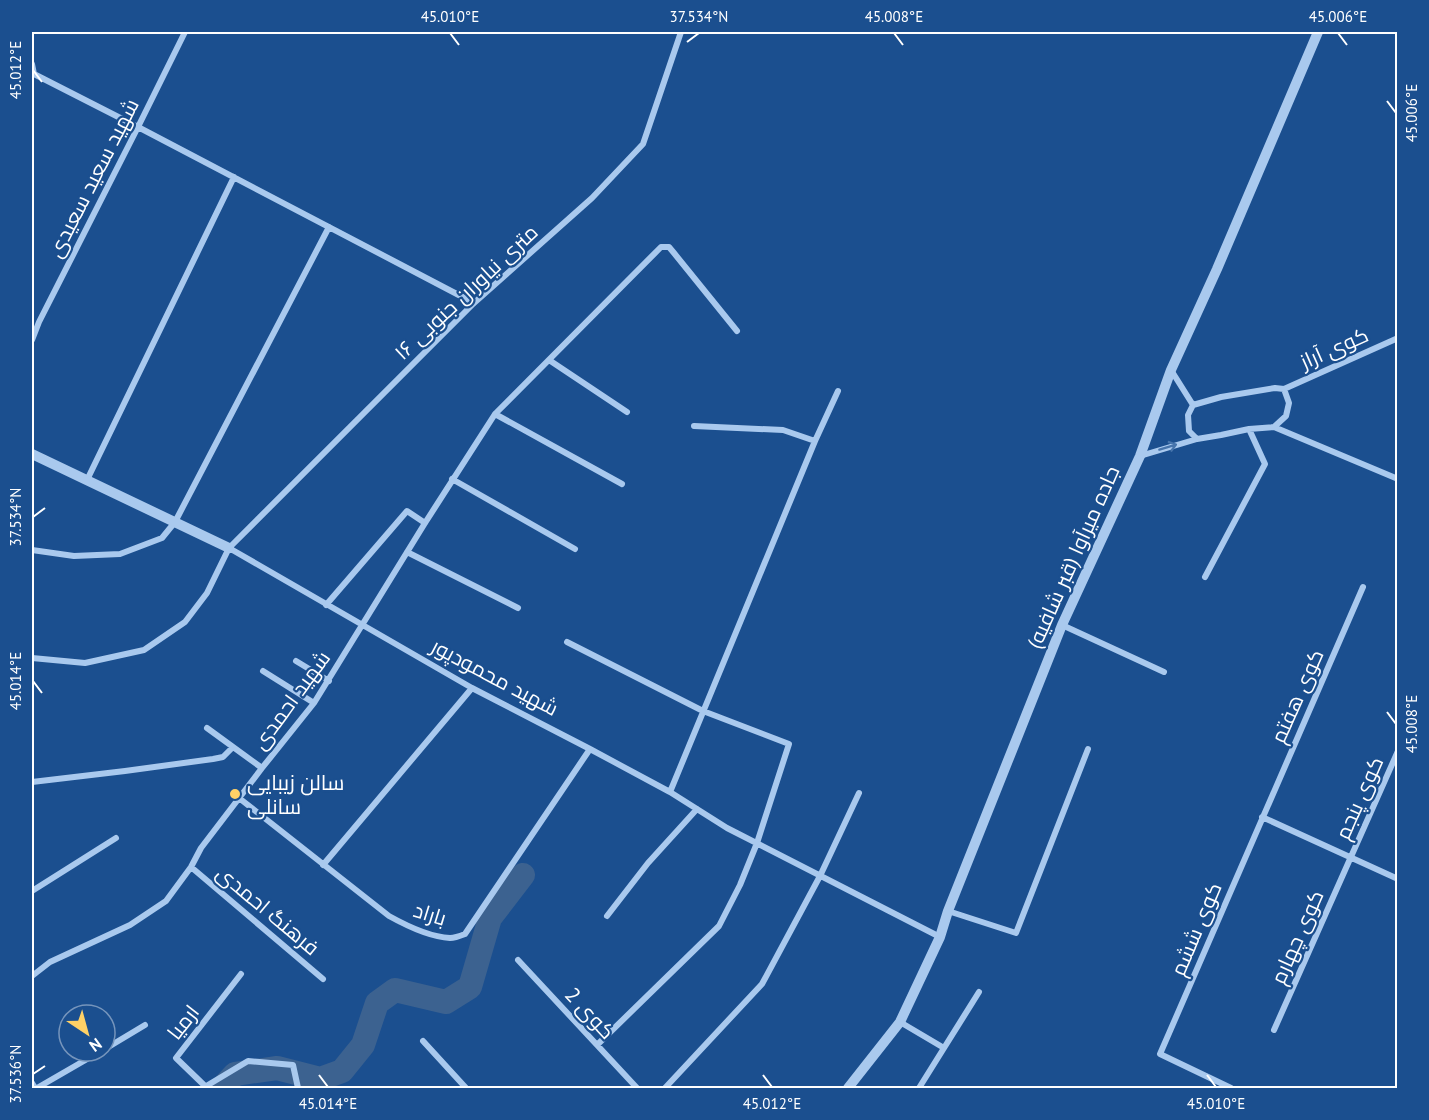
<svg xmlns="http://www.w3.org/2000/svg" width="1429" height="1120" font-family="'PT Sans',Cairo,sans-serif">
  <rect width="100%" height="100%" fill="#1b4f8f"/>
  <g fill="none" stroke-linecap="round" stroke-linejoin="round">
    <!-- river -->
    <path stroke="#3c6290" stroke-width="24" d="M222 1088 235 1074 277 1068 320 1079 342 1071 363 1045 377 1003 395 990 446 1002 470 987 490 918 523 875"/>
    <!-- minor -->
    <path stroke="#a9c9ee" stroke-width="6" d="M32 64 34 74 138 127 474 303
      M32 340 39 322 138 127 185 32
      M549 360 627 412
      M1171 370 1193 405
      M1275 388 1284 389 1289 403 1286 416 1274 427 1249 429 1221 435 1197 439 1189 431 1188 415 1193 405 1221 397Z
      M1284 389 1398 338
      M495 414 622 484
      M694 426 783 430 815 441
      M1274 427 1398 479
      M1140 456 1197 439
      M452 479 575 549
      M87 480 234 177
      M229 548 472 688 590 749 670 792 727 828 940 937
      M32 550 74 556 120 554 162 538 175 522 329 227
      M407 552 518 608
      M1205 577 1265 464 1249 429
      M326 605 407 511 425 523
      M1062 625 1164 672
      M567 642 703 711 789 744 757 843 740 885 719 926 597 1045
      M32 658 85 663 144 650 185 622 207 593 229 548 474 303 592 198 643 144 681 32
      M296 661 329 681
      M263 671 314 703
      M207 728 262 768
      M32 782 125 771 213 759 223 757 233 747
      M670 792 815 441 838 391
      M239 798 389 916C407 926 429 937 450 938 455 938 460 936 465 934L590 749
      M1262 817 1398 879
      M323 865 472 688
      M191 867 323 979
      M32 891 116 838
      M948 911 1016 933 1088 749
      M607 916 648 863 697 809
      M518 960 637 1088
      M32 976 50 962 130 925 166 901 191 867 201 848 262 768 314 703 425 523 495 414 661 247H669L674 253 737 331
      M900 1022 944 1048 979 992
      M1274 1030 1398 751
      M423 1041 466 1088
      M105 1049 145 1025
      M32 1083 35 1088
      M205 1086 176 1058 241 974
      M37 1088 101 1051
      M203 1088 248 1061 293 1065 298 1088
      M665 1088 762 984 820 876 859 793
      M919 1088 944 1048
      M1231 1088 1160 1054 1363 587"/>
    <!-- tertiary -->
    <path stroke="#a9c9ee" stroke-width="10" d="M32 454 229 548
      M848 1088 900 1022 940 937 948 911 1062 625 1140 456 1171 370 1217 269 1318 32"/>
  </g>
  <!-- one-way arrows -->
  <defs><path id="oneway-shaft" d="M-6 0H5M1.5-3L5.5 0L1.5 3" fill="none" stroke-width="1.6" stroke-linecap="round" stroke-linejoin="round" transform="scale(1.5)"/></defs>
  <use stroke="#4674ac" href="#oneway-shaft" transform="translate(1168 447) rotate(-17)"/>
  <!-- ticks -->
  <path fill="none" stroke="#fff" stroke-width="2" d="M450 33 459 45M894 33 903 45M1338 33 1347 45M687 42 699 33M33 70 42 82M1387 101 1396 113M33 517 45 508M33 681 42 693M1387 712 1396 724M33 1074 45 1066M319 1075 328 1087M763 1075 772 1087M1207 1075 1216 1087"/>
  <!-- markers -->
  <circle fill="#ffd166" stroke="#1b4f8f" stroke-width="2" cx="235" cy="794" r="6"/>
  <g text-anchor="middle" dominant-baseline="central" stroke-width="4.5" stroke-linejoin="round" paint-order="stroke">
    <!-- street labels -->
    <g font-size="21" fill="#fff" stroke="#1b4f8f">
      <text transform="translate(93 178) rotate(-63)">شهید سعید سعیدی</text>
      <text transform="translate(466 292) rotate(-43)">۱۶ متری نیاوران جنوبی</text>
      <text transform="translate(1334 348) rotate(-24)">کوی آراز</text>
      <text transform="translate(1073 557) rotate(-66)">جاده میرآوا (قبر شافیه)</text>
      <text transform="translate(495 677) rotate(28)">شهید محمودپور</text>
      <text transform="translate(1297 696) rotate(-66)">کوی هفتم</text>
      <text transform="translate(291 700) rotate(-54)">شهید احمدی</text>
      <text transform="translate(1359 798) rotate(-66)">کوی پنجم</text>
      <text transform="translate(268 910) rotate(40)">فرهنگ احمدی</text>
      <text transform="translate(430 914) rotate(17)">باراد</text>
      <text transform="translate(1196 929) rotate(-67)">کوی ششم</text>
      <text transform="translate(1297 937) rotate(-66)">کوی چهارم</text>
      <text transform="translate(590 1013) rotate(47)">کوی 2</text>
      <text transform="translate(183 1022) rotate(-52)">ارمیا</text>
    </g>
    <!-- poi labels -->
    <g font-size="21" fill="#fff" stroke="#1b4f8f" text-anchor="start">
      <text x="247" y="782">سالن زیبایی<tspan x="247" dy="24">سانلی</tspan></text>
    </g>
  </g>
  <!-- border -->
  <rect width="1429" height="1120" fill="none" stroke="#1b4f8f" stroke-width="66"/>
  <!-- north arrow -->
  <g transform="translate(87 1033) rotate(144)"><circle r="28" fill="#1b4f8f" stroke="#7695bc" stroke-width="1.5"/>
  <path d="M0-4.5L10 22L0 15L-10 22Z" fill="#ffd166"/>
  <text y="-9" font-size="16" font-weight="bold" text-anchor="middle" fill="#ffffff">N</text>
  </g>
  <rect x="33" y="33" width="1363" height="1054" fill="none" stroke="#fff" stroke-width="2"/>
  <g font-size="15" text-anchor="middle" fill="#fff">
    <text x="450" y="22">45.010°E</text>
    <text x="699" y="22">37.534°N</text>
    <text x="894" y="22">45.008°E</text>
    <text x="1338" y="22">45.006°E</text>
    <text transform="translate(16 70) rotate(-90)" y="5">45.012°E</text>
    <text transform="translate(1412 113) rotate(-90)" y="5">45.006°E</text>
    <text transform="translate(16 517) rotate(-90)" y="5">37.534°N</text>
    <text transform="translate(16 681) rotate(-90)" y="5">45.014°E</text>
    <text transform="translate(1412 724) rotate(-90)" y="5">45.008°E</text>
    <text transform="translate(16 1074) rotate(-90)" y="5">37.536°N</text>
    <text x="328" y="1109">45.014°E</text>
    <text x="772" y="1109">45.012°E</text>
    <text x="1216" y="1109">45.010°E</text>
  </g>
</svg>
